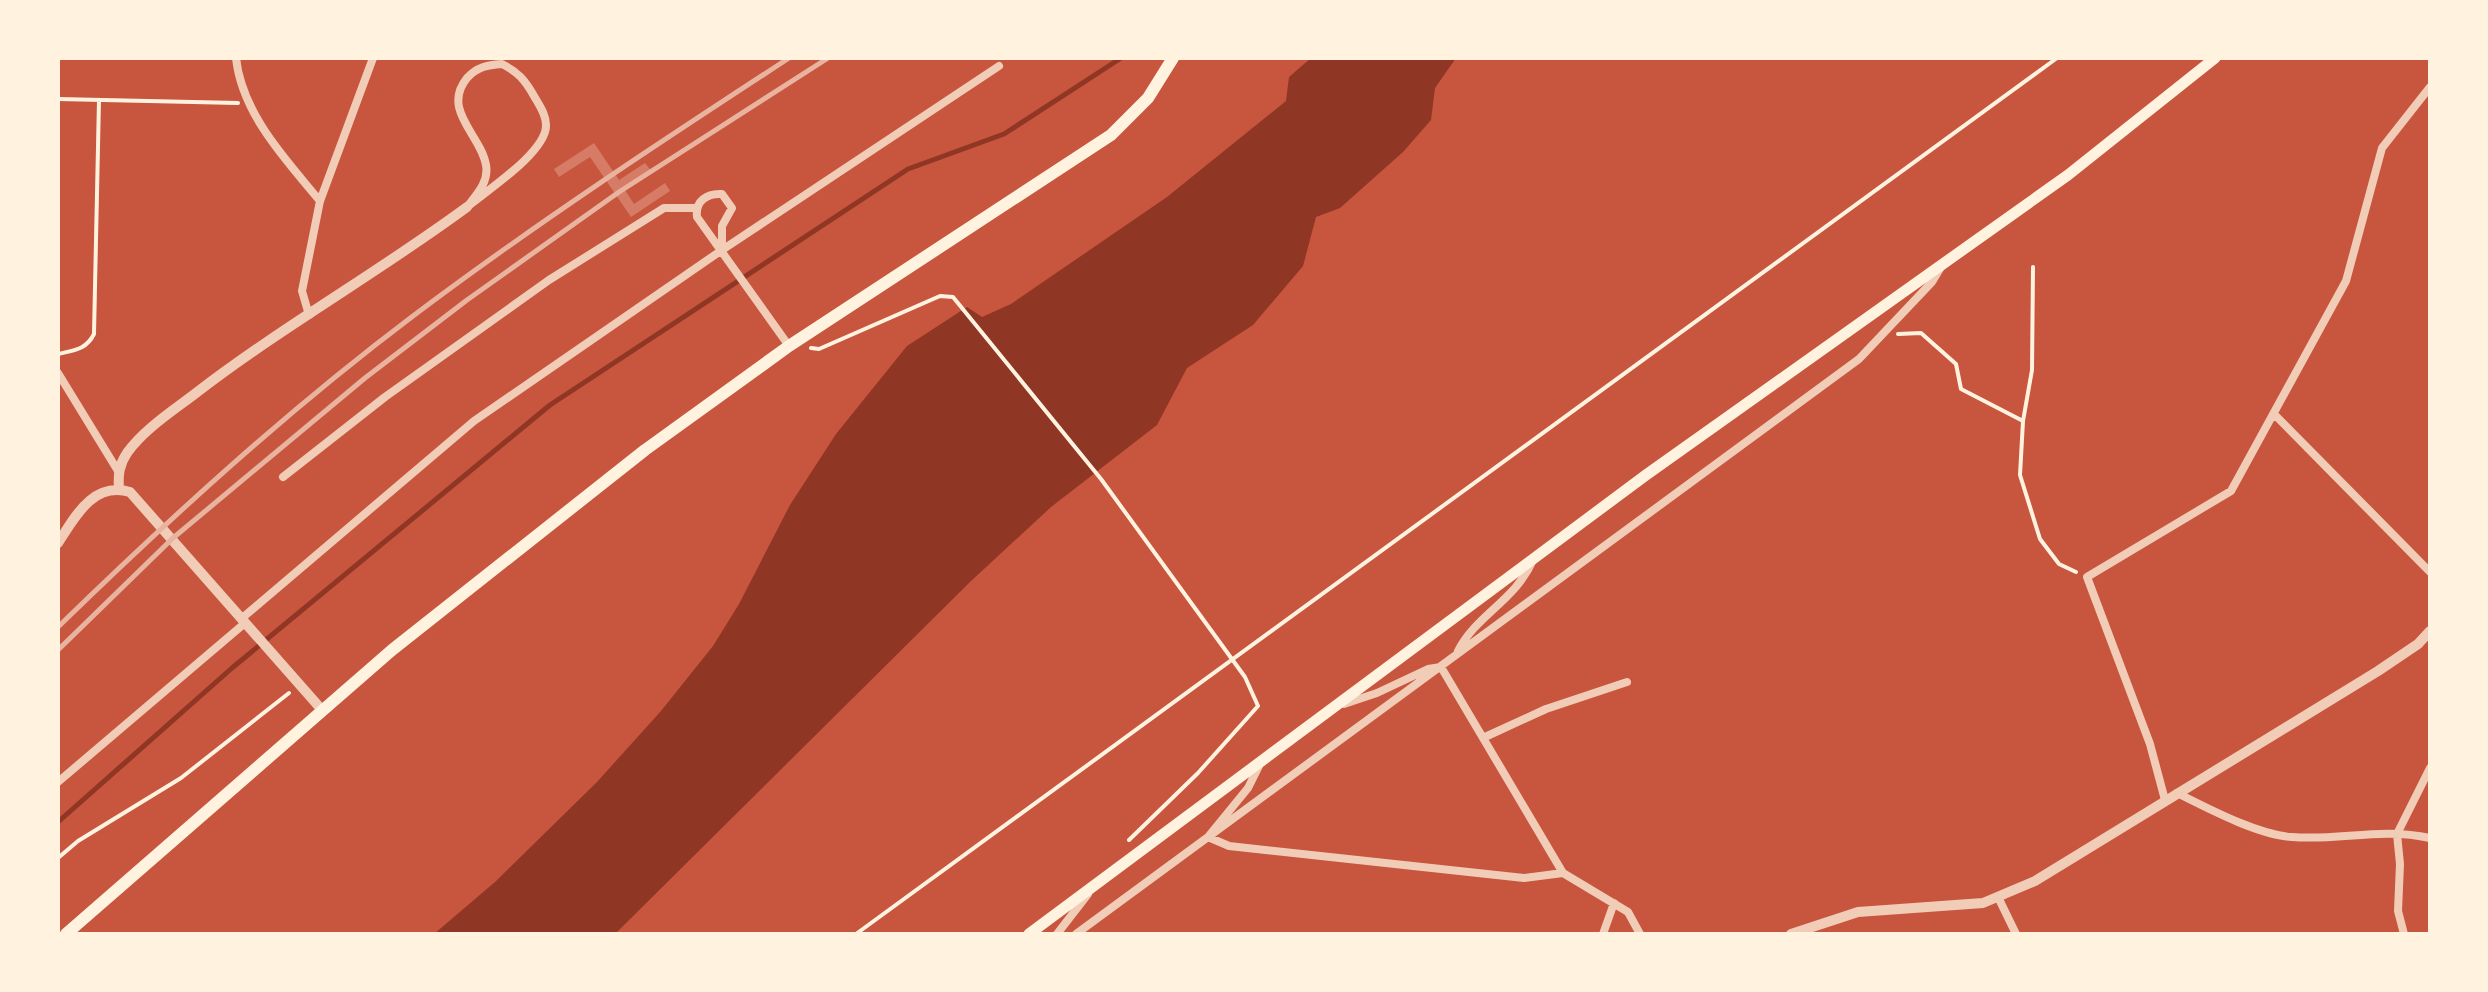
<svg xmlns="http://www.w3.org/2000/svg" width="2488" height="992" font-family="'DM Sans',sans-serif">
  <rect width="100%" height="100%" fill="#c8553d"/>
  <!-- water -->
  <path fill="#8f3625" d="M1311 58H1456L1435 88 1431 120 1403 152 1340 208 1316 217 1303 266 1253 325 1187 368 1157 425 1051 507 971 581 615 934H434L495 882 597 782 661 711 713 646 739 604 790 505 836 434 907 346 967 307 982 317 1011 304 1167 197 1286 101 1289 77Z"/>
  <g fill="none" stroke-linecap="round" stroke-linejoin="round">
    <!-- stream -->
    <path stroke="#8f3625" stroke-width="5" d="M58 822 232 668 550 405 908 169 1004 134 1121 58"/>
  </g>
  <!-- building -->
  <path fill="#d67c66" d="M594 143 619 180 645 163 652 172 625 190 634 204 665 183 670 191 631 217 590 157 559 177 554 169Z"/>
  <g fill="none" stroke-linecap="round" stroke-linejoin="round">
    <!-- path -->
    <path stroke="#fff3e0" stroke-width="4" d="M58 99 238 103
      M2033 267 2032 370 2023 421 2020 475 2040 539 2059 564 2076 572
      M1898 334 1921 333 1956 364 1961 389 2023 421
      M811 348 819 349 940 296 953 297 1101 479 1245 677 1258 706 1198 773 1129 840
      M58 354C74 350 86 350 94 334L99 100
      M58 858 78 841 181 778 289 693
      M856 934 2057 58"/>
    <!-- minor -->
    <path stroke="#f1ccb7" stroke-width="8" d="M236 58C242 114 286 160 320 201
      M502 64C518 72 525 80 534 96 539 105 546 114 546 125 547 151 488 190 467 207 477 194 489 182 486 165 481 135 441 110 467 78 477 67 487 65 502 64Z
      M722 250V226L732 208 722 194C707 193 695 201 697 217L789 346
      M309 315 302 291 320 201 373 58
      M58 373 118 471
      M2275 415 2430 572
      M283 477 385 397 549 280 664 208H696
      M241 619 474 421 722 250 999 66
      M1458 651C1476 615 1516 600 1533 560
      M1344 704 1377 693 1428 669 1441 667 1563 873 1628 912 1640 934
      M1485 737 1546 709 1627 682
      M1259 766 1248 788 1208 837 1229 846 1524 878 1563 873
      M58 782 245 623
      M2177 793C2207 808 2258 835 2292 837 2339 841 2381 827 2430 838
      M2165 800 2150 744 2087 577 2231 491 2346 281 2382 148 2430 87
      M1999 899 2016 934
      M1057 934 1088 894
      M1076 934 1859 359 1932 282 1941 267
      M1603 934 1614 903
      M2404 934 2398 911 2400 864 2397 834 2430 768"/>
    <!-- tertiary -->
    <path stroke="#f1ccb7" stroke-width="10" d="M119 489C118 475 119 465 127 453 144 429 174 410 196 393 283 326 379 272 467 207
      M58 543C75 517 93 481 130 492L322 710
      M1791 934 1858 912 1983 903 2035 881 2378 671 2418 644 2430 631"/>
    <!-- secondary -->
    <path stroke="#fff3e0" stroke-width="11" d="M1029 934 1646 475 2068 175 2215 58"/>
    <!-- trunk -->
    <path stroke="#fff3e0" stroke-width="12" d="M66 934 392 650 645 450 789 346 1111 135 1148 98 1173 58"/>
    <!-- rail -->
    <path stroke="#e9b49f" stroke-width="5" d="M58 627C171 517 287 411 413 316 535 224 662 141 789 58
      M58 650 173 538 365 378 467 300 619 192 828 58"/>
  </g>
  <!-- border -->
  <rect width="2488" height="992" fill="none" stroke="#fff3e0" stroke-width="120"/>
</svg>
